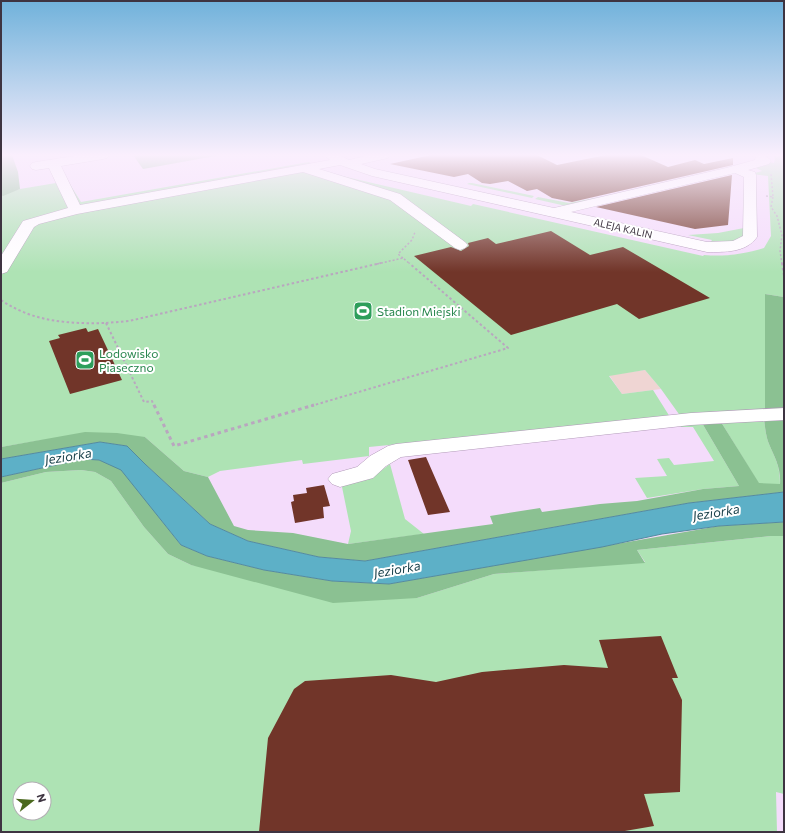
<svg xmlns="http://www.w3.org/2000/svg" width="785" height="833" font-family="Commissioner,sans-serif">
  <rect width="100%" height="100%" fill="#f4dcfb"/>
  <!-- industrial -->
  <path fill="#efd5d3" d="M645 370 661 389 622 394 609 375Z"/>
  <!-- green -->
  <path fill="#aee3b4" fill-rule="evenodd" d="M757 155H768V162L774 163 775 159 773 155H782L784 186V297L765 294V412L681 417 661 389 645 370 609 376 622 394 653 390 670 417 369 447V456L303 464 302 460 220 471 208 477 184 471 145 437 43 440 1 447V195L20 189 68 181 81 202 309 162 321 171 471 206 473 204 703 256 704 255C725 257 744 254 764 248L771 236 768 176 751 174 747 171 755 173 762 171 756 168 766 164 761 156Z
    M469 183H472L534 196 532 198 467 184Z
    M538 197 569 203 600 197 566 206 535 199Z
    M744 228 743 237 736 241 709 244 712 240 688 235 718 233Z
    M764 419C765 427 766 437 769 444 776 460 780 466 780 484H759L721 422Z
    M702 423 739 486 703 489 647 498 635 478 667 476 657 459 669 458 674 465 714 461 693 427H681L679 424Z
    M390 464 405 519 424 534 348 544 351 531 341 482 375 475Z
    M81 470 95 472 111 481 144 527 168 554 191 565 417 598 494 574 645 562 637 550 771 536H784V794L776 792 777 832H1V483L46 472ZM20 789H44V813H20Z"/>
  <!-- forest -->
  <path fill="#8bc192" d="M1 155H12L18 172 20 189 3 196 1 195Z
    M133 155H221L143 169Z
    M765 294 784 297V411L765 412Z
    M764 419H784V492L689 503 365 561 319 557 248 541 210 524 145 464 127 446 100 442 1 459V447L85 432 117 433 145 437 184 471 208 477 234 526 248 530 293 533 348 544 493 524 490 516 540 508 542 512 600 504 637 501 703 489 739 486 702 423 721 422 759 483 780 484C781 468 775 458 769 444 766 437 765 427 764 419Z
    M83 459 99 460 121 469 181 545 207 556 264 570 332 581 389 584 719 526 784 522V536H771L637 550 645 563 494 574 417 598 333 603 191 565 168 554 144 527 111 481 95 472 81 470 46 472 1 483V477Z"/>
  <!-- water -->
  <path fill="#5db0c7" stroke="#548b9f" d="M100 442 127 446 145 464 210 524 248 541 319 557 365 561 689 503 784 492V522L719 526 662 534 602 547 389 584 332 581 264 570 207 556 181 545 121 470 99 460 83 459 1 477V459Z"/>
  <!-- building -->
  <path fill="#713529" d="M431 155H537L557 165 606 155H641L668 167 695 160 704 164 733 158V165L572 202 552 198 537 189 527 191 508 181 490 184 482 183 468 174 454 177 390 164Z
    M732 175 728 225 695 229 596 207Z
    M551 231 590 255 623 247 710 298 639 319 617 304 511 335 414 256 451 247 461 251 469 246 468 243 488 238 496 244Z
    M86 328 88 332 98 329 122 380 70 394 49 341 60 338 58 335Z
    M426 457 450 512 428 515 408 460Z
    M324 485 330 506 323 507 324 518 295 523 291 502 294 501 293 495 307 493 306 488Z
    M661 636 678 678H672L682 700 680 792 644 794 654 826 619 832H259L268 738 294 689 305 681 391 675 436 682 482 672 564 665 608 668 599 640Z"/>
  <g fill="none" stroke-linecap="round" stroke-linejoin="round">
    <!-- minor casing -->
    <g stroke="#b099b7" stroke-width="1">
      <path id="minor" d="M81 155H109L107 158 103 159 61 166 80 205 330 160 324 155H339L349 160 370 155H390L388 158 361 164 375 169 554 208 726 168 755 160 756 156C761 155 768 156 771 161L769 164 748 170 755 172 756 175 757 237C746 253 724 252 707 252L372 176 340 165 319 169 400 194 465 242 468 245 465 248 460 250 455 248 390 200 303 172 77 214 39 224 34 227 7 272 1 274V256L23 221 68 208 49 168 36 170 32 169 30 166 32 163 36 162ZM735 173 744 177 743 236 733 241 707 242 571 212Z
        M784 408V420L691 425 401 457 386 466 373 478 340 487 332 484 328 479 332 474 357 467 370 456 388 446 396 444 691 413Z"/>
    </g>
    <!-- path-far2 -->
    <path stroke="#b9a6bf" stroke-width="1.5" stroke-dasharray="2 2" stroke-linecap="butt" d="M766 196 773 197 771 174
      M773 197 771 207 777 216 782 235 780 251 782 264
      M403 258 398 254 412 240 415 232
      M377 264 403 258 410 264"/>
    <!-- path-far1 -->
    <path stroke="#b9a6bf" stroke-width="2" stroke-dasharray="2.5 2.5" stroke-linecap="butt" d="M782 263 784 276
      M1 300C33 322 69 324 106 323
      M106 323 144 402 152 401 154 406
      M106 323 129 321 381 263
      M311 406 508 348 409 263"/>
    <!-- path -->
    <path stroke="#b9a6bf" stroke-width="3" stroke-dasharray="3.5 3.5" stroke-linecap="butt" d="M154 405 174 446 314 405"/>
    <!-- minor -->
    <use href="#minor" fill="#fff" fill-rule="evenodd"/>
  </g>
  <!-- sky -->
  <linearGradient id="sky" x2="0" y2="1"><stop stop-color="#70b2db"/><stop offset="0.57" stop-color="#faeffd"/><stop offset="1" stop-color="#faeffd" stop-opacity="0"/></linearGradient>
  <rect width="785" height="272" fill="url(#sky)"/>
  <!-- icons -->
  <defs>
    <g id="stadium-square" transform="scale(1)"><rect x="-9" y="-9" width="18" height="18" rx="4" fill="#2e9e5b" stroke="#fff"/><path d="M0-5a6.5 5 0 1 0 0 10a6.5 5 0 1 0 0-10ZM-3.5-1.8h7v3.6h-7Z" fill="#fff"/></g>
  </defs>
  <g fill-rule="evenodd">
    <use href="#stadium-square" x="363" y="311"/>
    <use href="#stadium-square" x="85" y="360"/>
  </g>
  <g text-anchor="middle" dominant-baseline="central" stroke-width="4" stroke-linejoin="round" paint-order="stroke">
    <!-- far-street labels -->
    <g font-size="10" fill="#3e3441" stroke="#fff">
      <text transform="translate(623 228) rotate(13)">ALEJA KALIN</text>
    </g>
    <!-- leisure labels -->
    <g font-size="12" fill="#27864d" stroke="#fff" text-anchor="start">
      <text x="377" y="311">Stadion Miejski</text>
      <text x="99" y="353">Lodowisko<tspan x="99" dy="14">Piaseczno</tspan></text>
    </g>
    <!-- water labels -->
    <g font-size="13" font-style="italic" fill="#1b424c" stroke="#fff">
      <text transform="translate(68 456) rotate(-9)">Jeziorka</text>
      <text transform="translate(716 512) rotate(-9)">Jeziorka</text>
      <text transform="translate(397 569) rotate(-10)">Jeziorka</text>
    </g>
  </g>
  <!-- border -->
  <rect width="785" height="833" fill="none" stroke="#3e3441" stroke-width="4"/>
  <!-- north arrow -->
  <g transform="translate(32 801) rotate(73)"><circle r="19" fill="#ffffff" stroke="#b2aeb3"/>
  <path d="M0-3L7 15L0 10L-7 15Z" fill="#4b691e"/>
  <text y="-6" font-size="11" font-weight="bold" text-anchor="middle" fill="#3e3441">N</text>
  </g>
</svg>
